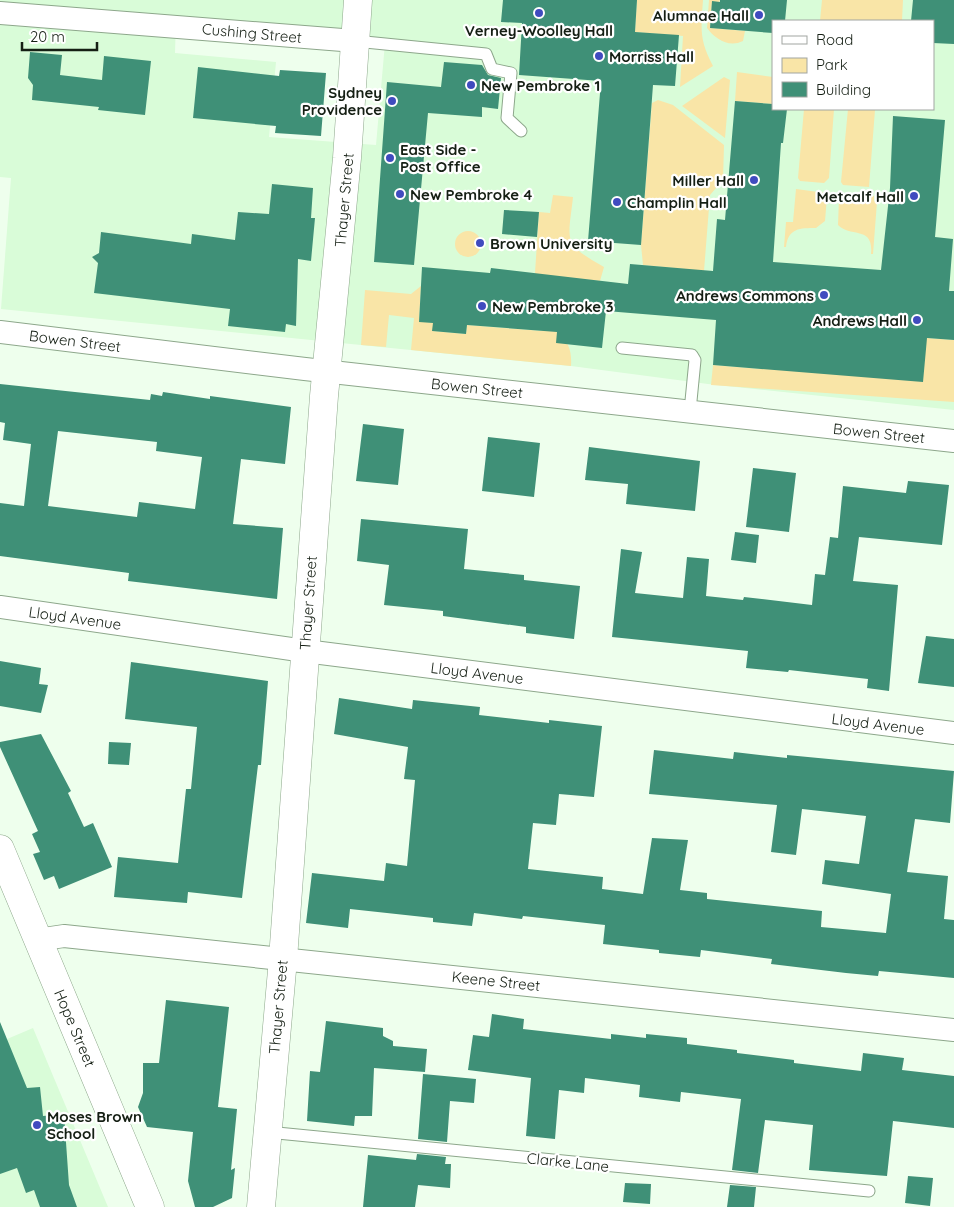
<svg xmlns="http://www.w3.org/2000/svg" width="954" height="1207" font-family="Quicksand,sans-serif">
  <rect width="100%" height="100%" fill="#eeffed"/>
  <!-- built -->
  <path fill="#d9fcd8" fill-rule="evenodd" d="M0 0H954V410L708 384 571 366 1 309 11 178 0 177ZM176 19 385 43 376 145 269 137 276 62 175 53ZM773 21H933V109H773Z
    M33 1028 108 1207H0V1042Z"/>
  <!-- green -->
  <path fill="#f9e5a7" d="M637 0H703C701 30 699 39 713 66L680 87 683 36 635 32Z
    M709 0H720L719 2H712L710 28 745 31 743 41C729 48 715 39 707 28Z
    M822 0H903L902 21H820Z
    M737 72 773 77V104L735 101Z
    M724 77 730 80 725 138 682 106Z
    M658 100 673 105 724 145 723 180 710 195 704 271 643 265 641 245 652 103Z
    M804 109H834L829 178 824 183 800 181 798 178Z
    M848 109 875 110 869 187 843 185 841 182Z
    M796 189 826 193 827 197 825 221 816 228C800 228 788 228 786 247H784L786 222H793Z
    M844 193 874 196V201L877 202 873 254H871C874 225 850 238 838 225L839 198Z
    M553 195 573 197C568 243 562 243 604 267L600 281 563 277 558 331C568 343 572 349 571 366L411 350 414 318 389 315 386 347 361 345 365 290 411 294 421 286 419 321 433 323V331L466 334 467 325 542 331 544 291 535 273 539 212 550 213Z
    M455 244a13 13 0 1 1 26 0a13 13 0 1 1-26 0Z
    M927 338 954 340V402L711 385 713 365 761 369Z"/>
  <!-- building -->
  <path fill="#3f9077" fill-rule="evenodd" d="M503 0H637L635 32 679 35 675 86 653 85 641 245 588 241 601 81 519 75 522 23 501 22Z
    M720 0H787L785 21H773V33L710 28 712 1 720 2Z
    M913 0H954V44L933 43V21H911Z
    M30 52 62 55 60 75 102 80 104 56 151 61 145 115 98 110 99 107 32 100 33 85 28 78Z
    M444 62 482 65 488 75 501 78 498 109 482 107V117L428 113 414 265 374 262 387 82 441 87Z
    M198 67 279 76 280 70 326 73 321 136 275 133 276 126 193 118Z
    M735 101 773 104V109H787L783 143H781L773 262 881 270 890 188 893 116 945 120 935 237 953 239 949 291H954V340L927 338 923 382 713 365 716 320 606 311 602 348 556 343 557 332 467 325 466 334 432 331 433 323 419 322 422 267 490 273 491 268 628 284 630 264 713 271 717 219 725 220Z
    M272 184 313 188 311 218H315L311 261 298 259 296 326 286 324 285 332 228 326 230 309 94 293 98 263 92 257 99 253 101 232 191 244 192 234 235 240 238 212 269 214Z
    M504 210 539 212 537 237 502 234Z
    M0 384 150 400 151 394 162 396 163 392 210 399V396L291 407 285 464 241 459 233 524 283 528 277 599 128 581 129 573 0 556V503L24 506 31 444 3 440 5 423 0 422ZM58 431 157 442 156 451 202 457 195 509 139 502 137 517 48 506Z
    M363 424 404 429 398 485 356 481Z
    M488 437 540 443 534 497 482 491Z
    M589 447 700 461 695 511 626 504 628 484 585 480Z
    M753 468 796 473 789 532 746 527Z
    M908 481 949 485 942 545 859 537 853 581 898 585 889 691 867 688 868 679 789 670 788 672 746 668 748 651 612 637 621 549 642 552 635 593 683 598 687 557 709 559 706 596 743 600 744 597 812 605 815 574 825 575 830 537 838 538 843 486 906 493Z
    M361 519 468 529 464 569 524 575V580L580 586 574 639 526 633V627L443 616V611L384 605 389 565 357 561Z
    M735 532 759 535 756 563 731 560Z
    M926 636 954 639V687L918 683Z
    M0 661 41 668 39 684 48 685 41 713 0 706Z
    M131 662 268 681 261 765H258L242 898 188 892 187 903 114 897 118 857 178 863 186 789H191L197 727 125 719Z
    M339 698 412 709 413 700 480 707 479 715 549 723V720L602 726 594 797 559 794 556 825 533 823 528 869 603 877 602 889 643 894 652 838 688 840 680 890 707 893V899L822 911 821 927 886 933 891 894 822 884 825 860 859 864 866 816 802 809 796 855 771 852 777 805 649 794 654 750 733 759 734 752 787 758V755L954 771 950 823 915 819 907 872 948 876 944 919 954 920V978L879 971 878 976 846 973 771 964 772 959 701 950 700 957 659 953V950L603 944 605 925 523 916 522 919 474 913 472 926 433 922V918L350 909 348 928 306 923 312 873 384 881 386 863 407 866 415 780 404 779 408 747 334 734Z
    M41 734 71 791 68 793 84 827 93 823 112 867 59 889 54 876 44 880 33 854 40 852 32 834 38 831 0 747V742Z
    M109 742 131 743 129 765 108 764Z
    M166 1000 229 1007 218 1107 237 1109 231 1170 235 1168 232 1198 213 1207H195L188 1181 193 1132 147 1127 138 1107 143 1093V1063H159Z
    M492 1014 524 1019 523 1029 611 1039V1034L646 1038V1034L687 1038V1044L737 1050V1053L794 1060V1063L861 1071 863 1053 904 1058 902 1070 954 1076V1128L893 1121 887 1176 809 1170 813 1125 765 1120 758 1173 732 1170 741 1099 681 1092 680 1102 639 1097 640 1085 585 1078 584 1093 559 1090 555 1139 526 1136 531 1078 468 1070 473 1035 489 1037Z
    M326 1021 383 1028V1036L393 1041V1046L427 1049 425 1072 374 1068 372 1116H355L354 1126 307 1121 310 1071 320 1072Z
    M0 1022 27 1088 40 1087 43 1116 64 1114 69 1185 77 1207H40L34 1190 26 1193 17 1168 0 1174Z
    M423 1074 476 1079 474 1103 450 1101 447 1142 418 1139Z
    M417 1154 446 1157 445 1164H451L450 1188 418 1185 415 1207H363L368 1155 416 1160Z
    M908 1176 933 1178 930 1206 905 1203Z
    M625 1183 651 1184 650 1204 623 1202Z
    M730 1185 756 1187 754 1207H727Z"/>
  <g fill="none" stroke-linecap="round" stroke-linejoin="round">
    <!-- service casing -->
    <g stroke="#8da78b" stroke-width="13">
      <path id="service" d="M355 41 486 54 492 69 511 73 507 118 521 131
        M622 348 692 355 695 360 690 411
        M267 1132 869 1191"/>
    </g>
    <!-- minor casing -->
    <g stroke="#8da78b" stroke-width="24">
      <path id="minor" d="M0 13 355 41
        M0 332 305 369 954 441
        M0 607 305 651 954 733
        M37 940 64 936 954 1030"/>
    </g>
    <!-- tertiary casing -->
    <g stroke="#8da78b" stroke-width="29">
      <path id="tertiary" d="M0 849 150 1207
        M261 1207 283 959 324 396 347 158 358 0"/>
    </g>
    <!-- service -->
    <use href="#service" stroke="#fff" stroke-width="11"/>
    <!-- minor -->
    <use href="#minor" stroke="#fff" stroke-width="22"/>
    <!-- tertiary -->
    <use href="#tertiary" stroke="#fff" stroke-width="28"/>
  </g>
  <!-- markers -->
  <g fill="#404bbf" stroke="#fff" stroke-width="2">
    <circle cx="539" cy="13" r="5"/>
    <circle cx="759" cy="15" r="5"/>
    <circle cx="599" cy="56" r="5"/>
    <circle cx="471" cy="85" r="5"/>
    <circle cx="392" cy="101" r="5"/>
    <circle cx="390" cy="158" r="5"/>
    <circle cx="754" cy="180" r="5"/>
    <circle cx="400" cy="194" r="5"/>
    <circle cx="914" cy="196" r="5"/>
    <circle cx="617" cy="202" r="5"/>
    <circle cx="480" cy="243" r="5"/>
    <circle cx="824" cy="295" r="5"/>
    <circle cx="482" cy="306" r="5"/>
    <circle cx="917" cy="320" r="5"/>
    <circle cx="37" cy="1125" r="5"/>
  </g>
  <g text-anchor="middle" dominant-baseline="central" stroke-width="4.5" stroke-linejoin="round" paint-order="stroke">
    <!-- poi labels -->
    <g font-size="15" font-weight="bold" fill="#151f14" stroke="#fff" text-anchor="start">
      <text x="749" y="15" text-anchor="end">Alumnae Hall</text>
      <text x="539" y="30" text-anchor="middle">Verney-Woolley Hall</text>
      <text x="609" y="56">Morriss Hall</text>
      <text x="481" y="85">New Pembroke 1</text>
      <text x="382" y="92" text-anchor="end">Sydney<tspan x="382" dy="17">Providence</tspan></text>
      <text x="400" y="149">East Side -<tspan x="400" dy="17">Post Office</tspan></text>
      <text x="744" y="180" text-anchor="end">Miller Hall</text>
      <text x="410" y="194">New Pembroke 4</text>
      <text x="904" y="196" text-anchor="end">Metcalf Hall</text>
      <text x="627" y="202">Champlin Hall</text>
      <text x="490" y="243">Brown University</text>
      <text x="814" y="295" text-anchor="end">Andrews Commons</text>
      <text x="492" y="306">New Pembroke 3</text>
      <text x="907" y="320" text-anchor="end">Andrews Hall</text>
      <text x="47" y="1116">Moses Brown<tspan x="47" dy="17">School</tspan></text>
    </g>
    <!-- street labels -->
    <g font-size="15" fill="#151f14" stroke="#fff">
      <text transform="translate(252 33) rotate(5)">Cushing Street</text>
      <text transform="translate(344 200) rotate(-85)">Thayer Street</text>
      <text transform="translate(75 341) rotate(7)">Bowen Street</text>
      <text transform="translate(477 388) rotate(6)">Bowen Street</text>
      <text transform="translate(879 433) rotate(6)">Bowen Street</text>
      <text transform="translate(308 603) rotate(-86)">Thayer Street</text>
      <text transform="translate(75 618) rotate(8)">Lloyd Avenue</text>
      <text transform="translate(477 673) rotate(7)">Lloyd Avenue</text>
      <text transform="translate(878 724) rotate(7)">Lloyd Avenue</text>
      <text transform="translate(496 981) rotate(6)">Keene Street</text>
      <text transform="translate(278 1007) rotate(-85)">Thayer Street</text>
      <text transform="translate(75 1028) rotate(67)">Hope Street</text>
      <text transform="translate(568 1162) rotate(6)">Clarke Lane</text>
    </g>
  </g>
  <!-- legend -->
  <rect x="772" y="20" width="162" height="90" fill="#ffffff" stroke="#a1a5a1"/>
  <rect x="782" y="36" width="25" height="8" fill="#ffffff" stroke="#a1a5a1"/>
  <text x="816" y="45" font-size="15" fill="#151f14">Road</text>
  <rect x="782" y="58" width="25" height="15" fill="#f9e5a7" stroke="#a1a5a1"/>
  <text x="816" y="70" font-size="15" fill="#151f14">Park</text>
  <rect x="782" y="82" width="25" height="15" fill="#3f9077" stroke="#a1a5a1"/>
  <text x="816" y="95" font-size="15" fill="#151f14">Building</text>
  <!-- scale -->
  <path d="M22 42v8h75v-8" fill="none" stroke="#151f14" stroke-width="2.5"/>
  <text x="30" y="42" font-size="15" fill="#151f14" stroke="#ffffff" stroke-width="4" paint-order="stroke">20 m</text>
</svg>
